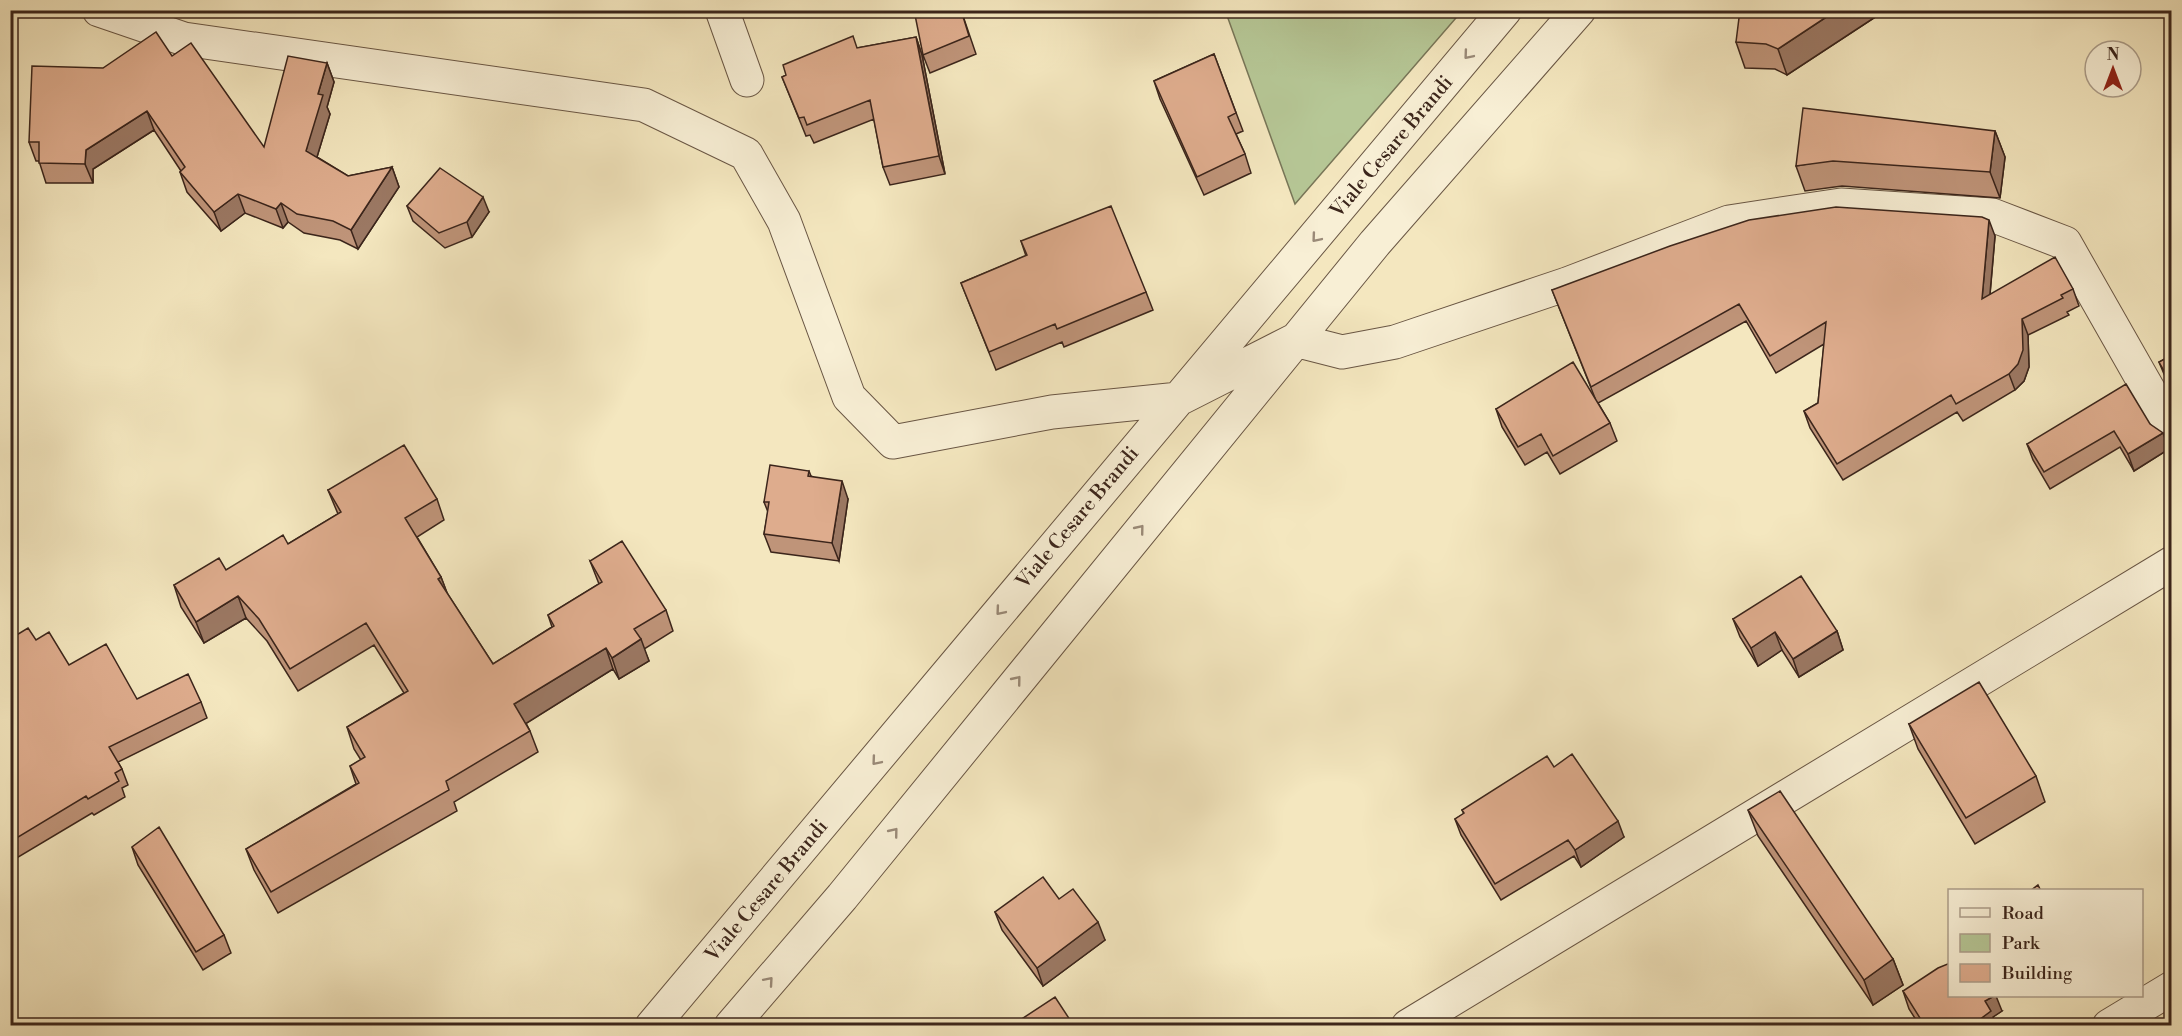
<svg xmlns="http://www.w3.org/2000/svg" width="2182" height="1036" font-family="'Libre Bodoni',serif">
  <rect width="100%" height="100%" fill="#f4e7bf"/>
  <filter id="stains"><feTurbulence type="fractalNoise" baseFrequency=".00333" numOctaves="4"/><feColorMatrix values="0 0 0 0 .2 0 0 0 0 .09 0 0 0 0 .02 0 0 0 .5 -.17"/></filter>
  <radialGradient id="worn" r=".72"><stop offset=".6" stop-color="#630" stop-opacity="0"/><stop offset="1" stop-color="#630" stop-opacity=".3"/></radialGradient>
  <!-- green -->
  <path fill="#b6c796" stroke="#787658" stroke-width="1.5" d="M1225 10H1462V11L1295 204Z"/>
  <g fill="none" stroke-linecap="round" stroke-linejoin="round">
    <!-- minor casing -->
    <g stroke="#695644" stroke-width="35">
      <path id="minor" d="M99 10 184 39 644 105 746 154 784 221 849 397 893 442 1052 412 1179 399 1295 340 1342 352 1395 342 1567 284 1729 222 1841 205 1992 215 2065 243 2172 431
        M722 10 747 80
        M652 1026 1505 10
        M731 1026 842 897 1375 243 1579 10
        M1408 1026 2172 563
        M2109 1026 2172 988"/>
    </g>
    <!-- minor -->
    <use href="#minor" stroke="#f8efd5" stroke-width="33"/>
  </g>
  <!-- wall -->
  <path fill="#bf9479" stroke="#3b251b" stroke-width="1.5" d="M961 10 976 54 930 73 923 55Z
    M1886 10 1787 75 1775 69 1745 68 1736 42Z
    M916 37 922 55 945 174 890 185 883 167 874 119 814 143 810 135 806 136 782 77 857 48Z
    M1214 54 1243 131 1236 134 1245 154 1251 173 1204 195 1160 99 1154 81Z
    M172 56 264 147 327 63 334 82 327 107 330 114 317 157 348 176 392 167 399 187 358 249 340 240 304 233 288 222 283 228 245 213 221 231 187 192 180 172 181 171 154 130 93 169V183H46L39 161H36L29 142Z
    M1995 131 2005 157 2000 198 1842 186 1805 191 1796 166Z
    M407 206 489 212 472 237 445 248 413 221Z
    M1995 236 1990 295 2073 289 2079 306 2067 312 2069 315 2028 335 2029 367 2024 381 2015 390 1963 421 1957 412 1843 480 1810 428 1804 411 1818 403 1824 344 1776 373 1746 321 1598 403 1610 423 1617 441 1560 474 1547 452 1525 465 1502 427 1496 409 1595 398 1552 290Z
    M1021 241 1146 292 1153 310 1064 347 1062 342 996 370 961 283 1026 256Z
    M2172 355V393L2159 362Z
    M2150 424 2169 449 2134 471 2120 447 2050 489 2033 460 2027 444Z
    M809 471 811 476 848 499 839 561 771 552 764 534 768 512 764 502Z
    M328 490 437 499 444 520 417 537 441 577 447 593 493 664 552 627 548 615 599 584 590 561 666 610 673 631 644 649 649 661 619 679 613 669 526 723 530 731 538 752 454 802 457 811 278 913 254 870 246 849 356 784 350 766 361 760 354 749 347 727 404 693 374 645 298 691 267 641 246 618 204 643 181 607 174 585 226 570 288 544 338 514Z
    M1733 619 1837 631 1843 650 1799 677 1782 650 1758 666 1740 637Z
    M10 639 36 640 69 665 137 699 201 702 207 718 118 762 122 769 128 785 122 788 125 797 94 815 92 813 10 862Z
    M1909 724 2036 776 2045 802 1975 844 1918 749Z
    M1554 767 1624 837 1581 867 1574 856 1501 900 1461 835 1455 819 1464 814 1462 810Z
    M1748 810 1893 959 1903 985 1873 1005 1758 836Z
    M132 847 224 935 231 953 203 970 138 865Z
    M1059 899 1105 940 1043 986 1002 930 995 912Z
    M1903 991 2002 1011 1993 1017 1996 1026H1920L1909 1009Z"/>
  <!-- shaded-wall -->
  <path fill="#9b7863" stroke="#3b251b" stroke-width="1.5" d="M1837 10H1886L1787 75 1778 49Z
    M916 37 922 55 945 174 939 156Z
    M327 63 334 82 327 107 330 114 313 170 306 151 318 94Z
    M147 111 154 130 93 169V183L85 164 86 150Z
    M1995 131 2005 157 2000 198 1990 172Z
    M392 167 399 187 358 249 351 230Z
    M238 194 245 213 221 231 214 212Z
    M483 197 489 212 472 237 467 222Z
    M281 203 288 222 283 228 276 209Z
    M1989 220 1995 236 1988 316 1982 299Z
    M2022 319 2028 335 2029 367 2024 381 2015 390 2009 374Z
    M2163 433 2169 449 2134 471 2128 454Z
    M842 481 848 499 839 561 832 543Z
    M441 577 449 598 438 579Z
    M238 596 246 618 204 643 196 622Z
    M1837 631 1843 650 1799 677 1793 659Z
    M1775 632 1782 650 1758 666 1751 648Z
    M641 639 649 661 619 679 612 658Z
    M606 648 613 669 522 726 514 704Z
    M1618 821 1624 837 1581 867 1575 850Z
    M1098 922 1105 940 1043 986 1037 968Z
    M1893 959 1903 985 1873 1005 1864 980Z
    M1994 996H1996L2002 1011 1993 1017 1996 1026H1971L1985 1001Z"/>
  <!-- building -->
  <path fill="#deac8d" stroke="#3b251b" stroke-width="1.5" d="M914 10H961L969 36 923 55Z
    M1740 10H1837L1778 49 1766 44 1736 42Z
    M156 32 172 56 191 43 264 147 288 56 327 63 318 94 323 95 306 151 348 176 392 167 351 230 333 221 297 214 281 203 276 209 238 194 214 212 180 172 185 167 147 111 86 150 85 164 39 163V142H29L32 66 103 68Z
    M853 36 857 48 916 37 939 156 883 167 870 100 807 125 804 117 799 118 782 77 786 75 783 65Z
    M1214 54 1236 113 1228 117 1245 154 1197 177 1154 81Z
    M1803 108 1995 131 1990 172 1833 161 1796 166Z
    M440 168 483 197 467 222 439 233 407 206Z
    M1111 206 1146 292 1057 329 1055 324 989 352 961 283 1027 255 1021 241Z
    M1836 207 1982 217 1989 220 1982 299 2055 257 2073 289 2061 295 2063 298 2022 319 2023 350 2018 364 2009 374 1956 404 1951 395 1837 464 1804 411 1818 403 1826 322 1770 356 1739 304 1591 387 1552 290 1670 246 1749 220Z
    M2172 355V385L2159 362Z
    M1573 362 1610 423 1553 456 1541 434 1518 447 1496 409Z
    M2126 384 2150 424 2163 433 2128 454 2114 431 2044 472 2027 444Z
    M404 445 437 499 405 518 441 577 438 579 493 664 554 626 548 615 602 582 590 561 622 541 666 610 634 629 641 639 612 658 606 648 514 704 530 731 446 781 449 790 271 892 246 849 359 783 350 766 365 757 347 727 408 691 366 623 290 669 259 619 238 596 196 622 174 585 219 558 226 570 283 535 288 544 341 512 328 490Z
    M770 465 809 471 808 476 842 481 832 543 764 534 769 502H764Z
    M1801 576 1837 631 1793 659 1775 632 1751 648 1733 619Z
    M28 628 36 640 49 632 69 665 106 644 137 699 188 674 201 702 109 747 122 769 115 773 119 781 88 799 86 796 10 842V639Z
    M1979 682 2036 776 1966 818 1909 724Z
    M1572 754 1618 821 1575 850 1568 840 1495 884 1455 819 1464 813 1462 810 1547 756 1554 767Z
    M1780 791 1893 959 1864 980 1748 810Z
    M159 827 224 935 196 952 132 847Z
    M1043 877 1059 899 1073 889 1098 922 1037 968 995 912Z
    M2038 885 2041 891H2030Z
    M1950 963V996H1994L1985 1001 1991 1011 1971 1026H1925L1903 991 1938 968Z
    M1055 997 1074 1026H1011Z"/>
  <!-- one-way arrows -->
  <defs><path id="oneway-chevron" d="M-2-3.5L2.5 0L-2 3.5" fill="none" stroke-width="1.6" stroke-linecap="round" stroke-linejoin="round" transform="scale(1.5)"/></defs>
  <g stroke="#9a8a78">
    <use href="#oneway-chevron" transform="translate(1468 55) rotate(130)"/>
    <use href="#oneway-chevron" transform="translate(1316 238) rotate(130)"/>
    <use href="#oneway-chevron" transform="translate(1140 529) rotate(-51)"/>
    <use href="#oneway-chevron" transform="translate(1000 611) rotate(130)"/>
    <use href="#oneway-chevron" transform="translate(1017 680) rotate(-51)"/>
    <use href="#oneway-chevron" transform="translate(876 761) rotate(130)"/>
    <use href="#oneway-chevron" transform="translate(894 832) rotate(-51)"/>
    <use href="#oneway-chevron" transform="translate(769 981) rotate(-49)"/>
  </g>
  <g text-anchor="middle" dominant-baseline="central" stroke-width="4.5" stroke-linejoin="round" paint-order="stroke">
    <!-- street labels -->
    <g font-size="20" fill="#3b251b" stroke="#f8efd5">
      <text transform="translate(1392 147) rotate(-50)">Viale Cesare Brandi</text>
      <text transform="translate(1078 518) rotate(-50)">Viale Cesare Brandi</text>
      <text transform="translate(767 891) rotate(-50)">Viale Cesare Brandi</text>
    </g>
  </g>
  <!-- margin -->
  <rect width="2182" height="1036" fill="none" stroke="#f4e7bf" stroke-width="36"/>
  <rect x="12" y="12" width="2158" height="1012" fill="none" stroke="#3b251b" stroke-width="3"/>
  <rect x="18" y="18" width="2146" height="1000" fill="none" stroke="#3b251b" stroke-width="1.5"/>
  <!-- legend -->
  <rect x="1948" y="889" width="195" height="108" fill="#f8efd5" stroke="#ac9e8b" stroke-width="1.5"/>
  <rect x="1960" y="908" width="30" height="9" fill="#f8efd5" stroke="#ac9e8b" stroke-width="1.5"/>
  <text x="2002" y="919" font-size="18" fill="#3b251b">Road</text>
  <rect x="1960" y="934" width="30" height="18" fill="#b6c796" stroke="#ac9e8b" stroke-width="1.5"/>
  <text x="2002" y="949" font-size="18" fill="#3b251b">Park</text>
  <rect x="1960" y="964" width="30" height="18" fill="#deac8d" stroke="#ac9e8b" stroke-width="1.5"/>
  <text x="2002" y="979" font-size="18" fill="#3b251b">Building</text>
  <!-- north arrow -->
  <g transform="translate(2113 69)"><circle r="28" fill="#f8efd5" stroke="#ac9e8b" stroke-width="1.5"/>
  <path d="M0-4.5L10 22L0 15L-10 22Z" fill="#8f2418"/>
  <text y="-9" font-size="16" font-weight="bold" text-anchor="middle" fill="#3b251b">N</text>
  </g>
  <rect width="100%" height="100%" filter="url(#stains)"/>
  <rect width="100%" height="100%" fill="url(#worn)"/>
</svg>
